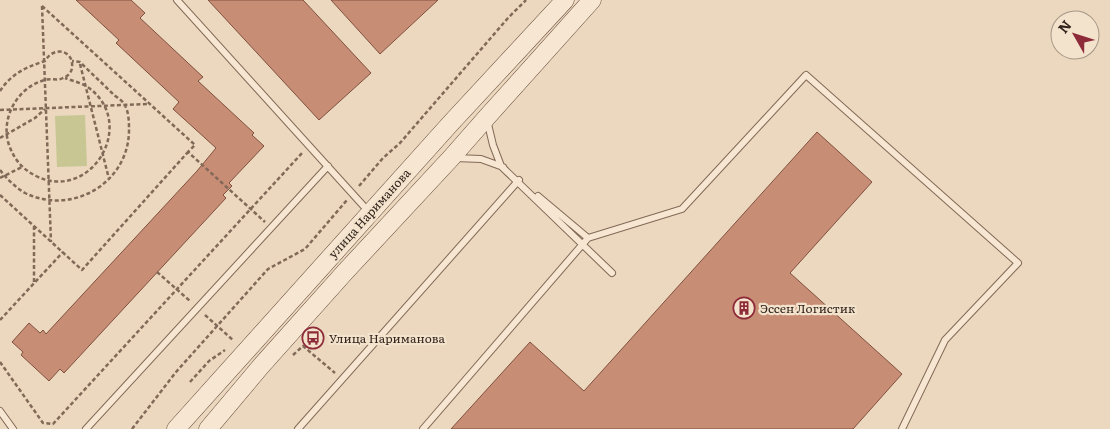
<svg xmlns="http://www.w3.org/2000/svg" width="1110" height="429" font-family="Literata,serif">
  <rect width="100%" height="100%" fill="#ebd8be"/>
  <!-- green -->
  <path fill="#c8c793" d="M85 115 87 166 57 167 55 116Z"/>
  <!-- building -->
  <path fill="#c88d75" stroke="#80503f" d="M76 0H131L145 13 140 18 203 77 198 81 254 133 252 135 264 146 229 183 232 186 223 195 226 198 64 373 60 369 49 381 21 355 23 352 12 342 29 323 40 333 43 330 46 334 197 171 216 148 173 109 179 102 116 43 119 40Z
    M208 0H303L371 73 319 120Z
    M331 0H438L380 54Z
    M817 132 872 182 790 273 902 374 853 429H451L530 342 584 391Z"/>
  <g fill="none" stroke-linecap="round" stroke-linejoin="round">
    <!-- service casing -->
    <g stroke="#826958" stroke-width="8">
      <path id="service" d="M177 0 369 212
        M487 120 493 145 501 166 612 273
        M455 158 481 159 503 167
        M538 196 588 238
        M0 411 13 429
        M86 429 328 166
        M298 429 519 180
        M423 429 588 238 682 209 806 75 1018 263 945 340 902 429"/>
    </g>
    <!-- secondary casing -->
    <g stroke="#644a3b" stroke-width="19">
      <path id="secondary" d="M176 429 450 124 565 0
        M208 429 261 366 345 272 451 158 487 117 592 0"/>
    </g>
    <!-- path -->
    <path stroke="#826958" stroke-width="2.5" stroke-dasharray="4 2.5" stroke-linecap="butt" d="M42 6 195 145 188 152 265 222
      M42 6 51 242
      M80 64 109 179
      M0 91C11 74 26 67 45 61 54 45 74 51 72 67 72 72 68 76 63 78 58 81 51 78 45 80 17 87 0 119 9 145 14 159 22 169 36 176 91 203 138 124 89 88 82 83 73 81 65 78
      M0 110 148 104
      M0 138 35 118 45 109
      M0 170C7 179 15 187 25 193 72 216 129 183 129 130 129 123 129 111 124 104 122 100 116 97 113 94 102 83 91 73 80 62L72 61
      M0 178 22 167
      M359 186 383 158 400 143 508 18 526 0
      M0 195 82 270 188 152
      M34 226V282
      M157 272 190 301
      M205 315 234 341
      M0 320 63 252
      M293 355 303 346 335 373
      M0 362 43 423 53 424 303 152
      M190 382 209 361 225 350
      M132 429 176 372 268 269 305 249 347 200"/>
    <!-- service -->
    <use href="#service" stroke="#f7e6d1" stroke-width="6"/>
    <!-- secondary -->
    <use href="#secondary" stroke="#f7e6d1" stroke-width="18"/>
  </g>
  <!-- icons -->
  <defs>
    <g id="building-ring" transform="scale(1.125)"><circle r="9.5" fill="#f3e3cd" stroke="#8e2b39" stroke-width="1.5"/><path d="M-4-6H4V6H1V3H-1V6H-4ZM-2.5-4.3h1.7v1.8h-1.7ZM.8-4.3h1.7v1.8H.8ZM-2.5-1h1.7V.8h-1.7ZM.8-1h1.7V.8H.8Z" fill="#8e2b39"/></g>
    <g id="bus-ring" transform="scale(1.125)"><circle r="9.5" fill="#f3e3cd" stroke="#8e2b39" stroke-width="1.5"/><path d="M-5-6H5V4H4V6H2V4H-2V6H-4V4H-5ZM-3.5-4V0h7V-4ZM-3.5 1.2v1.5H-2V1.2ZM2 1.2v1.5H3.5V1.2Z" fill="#8e2b39"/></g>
  </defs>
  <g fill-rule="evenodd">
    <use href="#building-ring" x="744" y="308"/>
    <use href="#bus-ring" x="313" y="338"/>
  </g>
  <g text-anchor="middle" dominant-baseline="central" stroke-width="4.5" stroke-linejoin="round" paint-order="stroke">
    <!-- street labels -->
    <g font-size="12" fill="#32241c" stroke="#f3e3cd">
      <text transform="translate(369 213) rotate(-48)">улица Нариманова</text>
    </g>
    <!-- poi labels -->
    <g font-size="12" fill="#32241c" stroke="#f3e3cd" text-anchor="start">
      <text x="760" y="308">Эссен Логистик</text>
      <text x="329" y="338">Улица Нариманова</text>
    </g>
  </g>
  <!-- north arrow -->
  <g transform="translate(1075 35) rotate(309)"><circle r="24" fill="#f3e3cd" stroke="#a69786"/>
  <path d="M0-4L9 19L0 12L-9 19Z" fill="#8e2b39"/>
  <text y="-8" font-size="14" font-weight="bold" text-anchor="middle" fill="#32241c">N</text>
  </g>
</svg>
